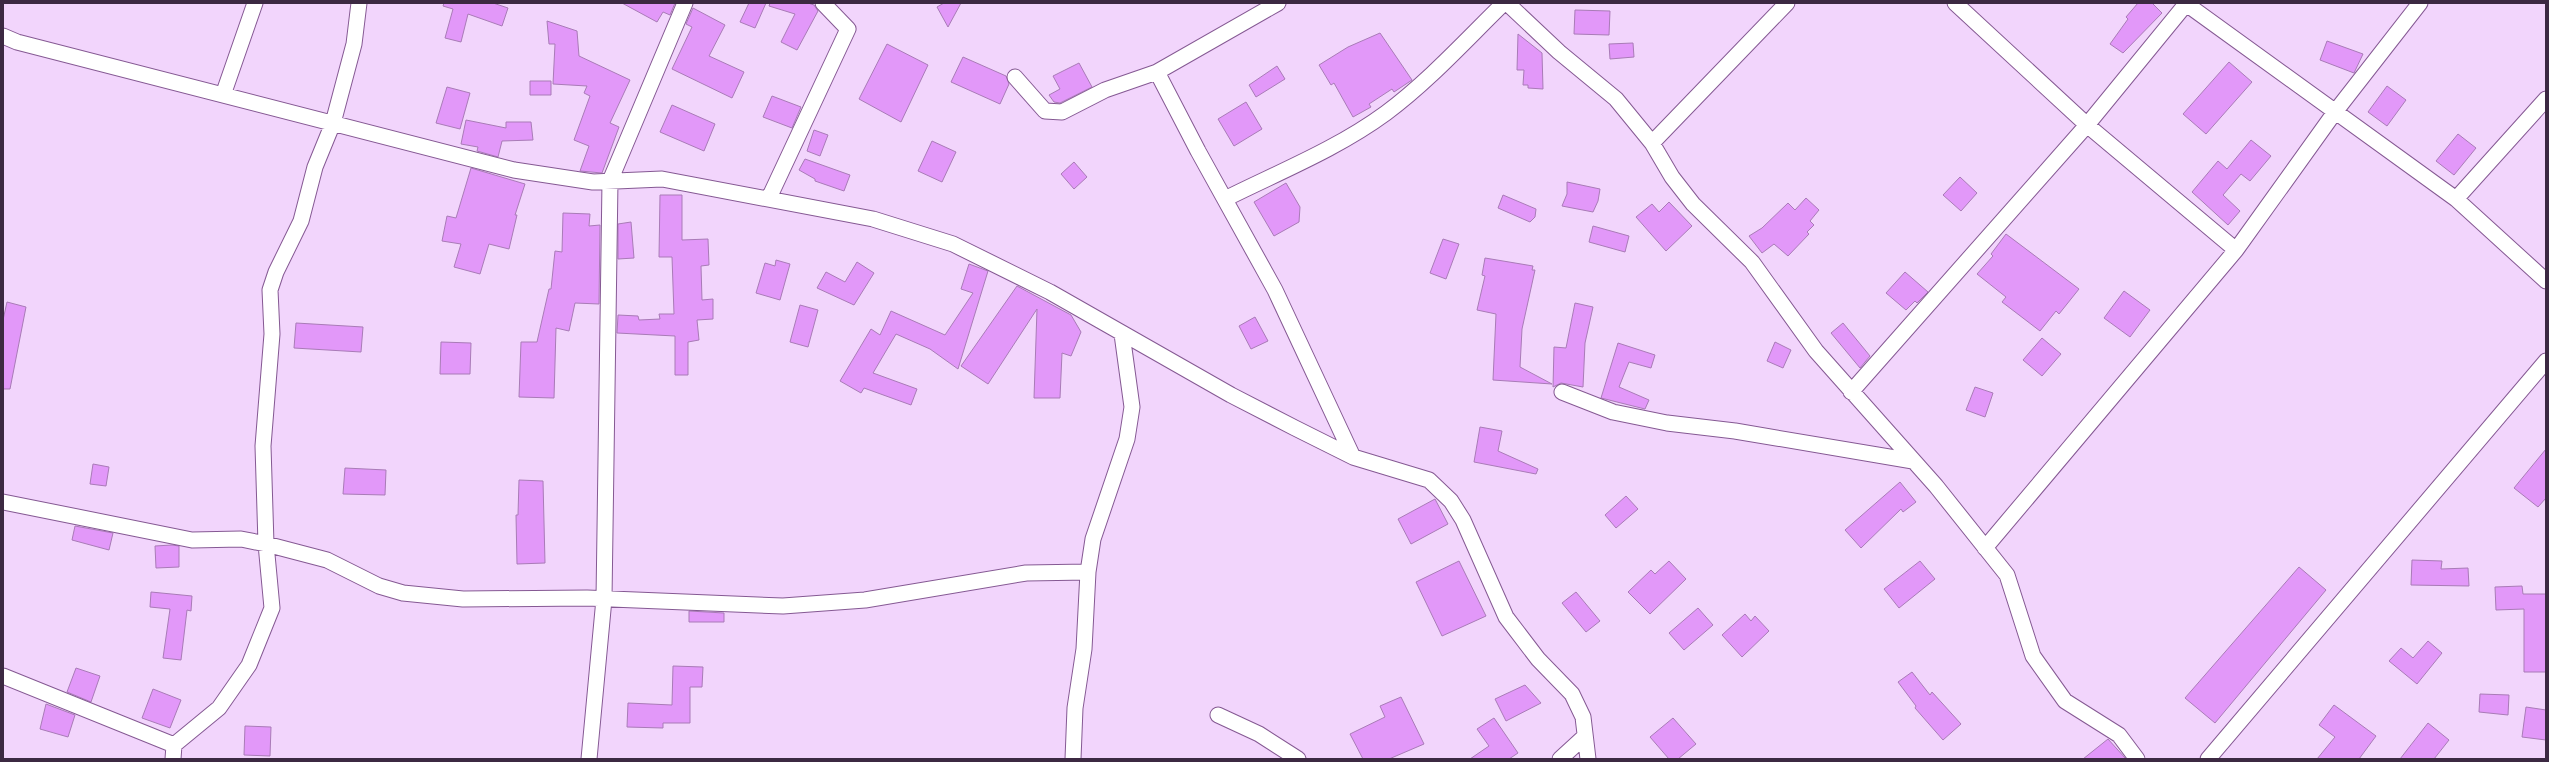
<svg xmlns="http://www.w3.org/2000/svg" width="2549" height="762" font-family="Inter,sans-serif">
  <rect width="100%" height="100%" fill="#f2d5fc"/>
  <!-- building -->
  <path fill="#e298f9" stroke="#a97bb7" d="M444 3H493L508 8 502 26 468 14 461 42 445 38 453 9 443 6Z
    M622 3H675L670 15 663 12 657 22Z
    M749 3H766L755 28 740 22Z
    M770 3H808L814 5 818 11 797 50 781 42 795 14 769 6Z
    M944 3H961L948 27 937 7Z
    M2138 3H2152L2162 13 2123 53 2110 44 2128 19 2126 17Z
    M693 8 725 25 709 56 744 72 732 98 672 69 692 27 686 24Z
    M1575 10 1610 11 1609 35 1574 34Z
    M547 21 577 31 579 56 630 80 610 123 619 127 602 173 580 171 589 146 574 140 590 96 584 93 587 86 553 84 555 44H549Z
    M1380 33 1412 80 1394 92 1392 89 1369 104 1371 107 1353 117 1334 83 1331 85 1319 65 1348 47Z
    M1518 34 1542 53 1543 89 1528 88V85H1523L1524 70H1517Z
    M2327 41 2363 54 2354 73 2320 60Z
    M1633 43 1634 57 1610 59 1609 44Z
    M887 44 928 65 901 122 859 99Z
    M963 57 1006 76 1009 84 1000 104 951 82Z
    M2229 62 2252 82 2206 134 2183 114Z
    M1079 63 1092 87 1060 103 1054 102 1049 95 1060 89 1053 76Z
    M1277 66 1285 79 1256 97 1249 85Z
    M530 81H551V95H530Z
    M2387 86 2406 100 2387 126 2368 112Z
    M447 87 470 93 460 129 436 123Z
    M772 96 801 107 792 128 763 117Z
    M1246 102 1262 129 1234 146 1218 119Z
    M672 105 715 124 704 151 660 132Z
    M466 120 506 128V122H531L533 140 502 141 498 157 477 151 478 147 461 144Z
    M814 130 828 135 820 156 807 151Z
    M2458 134 2476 148 2454 175 2436 161Z
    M2251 140 2271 156 2250 181 2241 174 2223 195 2240 211 2228 225 2192 192 2218 161 2227 169Z
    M932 141 956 152 942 182 918 171Z
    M805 159 850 175 844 191 815 181V179L799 170Z
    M1074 162 1087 177 1074 189 1061 174Z
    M471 168 525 184 515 215H517L509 249 489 244 480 274 454 267 461 244 442 241 447 216 456 218Z
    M1960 177 1977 193 1961 211 1943 195Z
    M1567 182 1600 189 1598 201 1593 212 1562 206 1567 194Z
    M1286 183 1300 207 1299 222 1274 236 1254 202Z
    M660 195H682V240L708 239 709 265 701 266 702 300 713 299V319L697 320 699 340 688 342V375H675V336L617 333 618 315 638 316 639 320 660 319 659 314H674L672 257H659Z
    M1503 195 1536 209 1535 217 1530 222 1498 208Z
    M1806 198 1819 210 1810 221 1814 225 1807 232 1809 234 1788 256 1774 244 1762 253 1749 236 1762 228 1788 203 1795 210Z
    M1669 202 1692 226 1666 251 1636 217 1652 204 1659 212Z
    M563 213 590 214 589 226 600 225 599 304 575 303 569 331 556 328 554 398 519 397 521 342H537L549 289H551L555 251 562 252Z
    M631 222 634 258 618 259V224Z
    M1593 226 1629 236 1625 252 1589 242Z
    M2006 234 2079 289 2059 314 2056 311 2040 331 2002 302 2006 297 1977 274 1993 256 1991 254Z
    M1443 239 1459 244 1446 279 1430 273Z
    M1485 258 1533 266 1532 270H1535L1522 329 1520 367 1552 384 1493 380 1496 314 1477 310 1485 276 1482 275Z
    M776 260 790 264 780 300 756 293 765 263 775 266Z
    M857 262 874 273 854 305 817 288 826 272 845 282Z
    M969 264 988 271 958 369 930 349 896 334 873 373 917 389 911 405 864 388 861 393 840 381 871 329 880 335 891 311 945 335 973 293 961 289Z
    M1905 272 1928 292 1917 303 1915 301 1906 310 1886 293Z
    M1017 286 1071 315 1081 332 1071 356 1062 353 1060 398H1034L1037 309 988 384 961 366Z
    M2124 291 2150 310 2130 337 2104 318Z
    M7 302 26 307 10 389H3V320Z
    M1575 303 1593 307 1585 343 1583 387 1561 383 1553 387 1554 347 1566 348Z
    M800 305 818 310 808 347 790 342Z
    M1255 317 1268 341 1251 349 1239 326Z
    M296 323 363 327 361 352 294 348Z
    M1843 323 1870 356 1860 368 1831 333Z
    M2042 338 2061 354 2042 376 2023 360Z
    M441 342 471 343 470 374H440Z
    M1775 342 1791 350 1783 368 1767 361Z
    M1618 343 1655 355 1651 368 1629 362 1619 387 1649 400 1645 409 1601 398Z
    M1975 387 1993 393 1985 417 1966 410Z
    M1480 427 1502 431 1498 451 1538 469 1536 474 1474 462Z
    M2546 449V498L2538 507 2514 488Z
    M93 464 109 467 106 486 90 484Z
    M345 468 386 470 385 495 343 494Z
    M519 480 543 481 545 563 517 564 516 515H518Z
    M1900 482 1916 502 1903 512 1901 509 1861 548 1845 530Z
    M1626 496 1638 509 1616 528 1605 515Z
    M1435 499 1448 524 1411 544 1398 519Z
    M75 526 113 533 109 550 72 540Z
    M172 545 179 546V567L156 568 155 546Z
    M2412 560 2442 561 2441 569 2468 568 2469 586 2411 585Z
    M1459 561 1486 616 1442 636 1416 582Z
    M1669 561 1686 579 1650 614 1628 592 1651 570 1655 574Z
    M1920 561 1935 579 1899 608 1884 589Z
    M2299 567 2326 590 2215 723 2185 698Z
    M2522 586 2523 594H2546V672H2524V609L2496 610 2495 587Z
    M151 592 192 596 191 611 187 610 181 660 163 658 170 609 150 607Z
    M1576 592 1600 621 1586 632 1562 603Z
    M1698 608 1713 625 1684 650 1669 633Z
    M689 611 724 613V622H689Z
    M1745 614 1751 621 1755 616 1769 631 1742 657 1722 635Z
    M2428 641 2442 653 2417 684 2389 661 2401 648 2413 658Z
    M673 666 703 667 702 687H690V723H663V728L627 727 628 703 672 705Z
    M76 668 100 676 91 702 67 692Z
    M1912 672 1930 695 1932 692 1961 724 1943 740 1915 708 1916 706 1898 682Z
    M1525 685 1541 703 1506 721 1495 699Z
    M153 689 181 700 170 728 142 718Z
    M2480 694 2509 695 2508 715 2479 712Z
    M1401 697 1424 744 1389 759H1363L1350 734 1385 717 1380 706Z
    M46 704 75 715 68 737 40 729Z
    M2334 705 2376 736 2359 759H2317L2335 737 2319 725Z
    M2526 707 2546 710V740L2522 737Z
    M1494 718 1518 753 1509 759H1470L1489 746 1477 729Z
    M1673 718 1696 744 1678 759H1669L1650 737Z
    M2428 723 2449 740 2434 759H2400Z
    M245 726 271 727 270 756 244 755Z
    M2108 739 2126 759H2083Z"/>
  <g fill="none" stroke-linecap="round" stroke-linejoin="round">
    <!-- street casing -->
    <g stroke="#855993" stroke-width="17">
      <path id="street" d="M1507 3 1559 52 1616 99 1652 143 1672 177 1693 204 1752 262 1816 351 1936 486 2007 575 2033 656 2065 701 2119 735 2137 759
        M1955 3 2087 125 2236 250
        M2185 3 2456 199 2546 281
        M3 36 17 42 514 170 593 182 662 179 873 219 953 244 1050 292 1231 395 1295 428 1353 457 1429 480 1451 501 1463 520 1506 617 1538 659 1572 694 1583 717 1588 759
        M1157 72 1198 151 1275 290 1353 457
        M1015 77 1045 111 1062 112 1105 90 1157 72 1278 3
        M223 95 255 3
        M1652 143 1787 3
        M769 198 848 29 823 3
        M1225 199C1279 172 1337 149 1386 113 1429 81 1466 40 1504 3
        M2456 199 2546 99
        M1562 392 1613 412 1667 423 1735 431 1913 461
        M1851 392 2087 125 2186 4
        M3 502 192 540 241 539 266 544 327 560 379 586 403 593 463 599 587 598 783 606 865 600 1026 573 1088 572
        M1985 548 2236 250 2335 112 2420 3
        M3 676 174 745
        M1218 715 1259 734 1298 759
        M173 759 174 745 219 708 249 665 272 608 266 544 263 446 272 334 270 290 276 272 301 221 315 167 333 123 354 44 359 3
        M589 759 604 599 610 181 685 3
        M1073 759 1075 708 1084 649 1088 572 1093 539 1127 439 1132 407 1122 334
        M1560 759 1584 737
        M2208 759 2546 361"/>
    </g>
    <!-- street -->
    <use href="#street" stroke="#fff" stroke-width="15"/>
  </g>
  <!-- border -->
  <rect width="2549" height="762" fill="none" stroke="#3c2942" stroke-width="8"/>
</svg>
